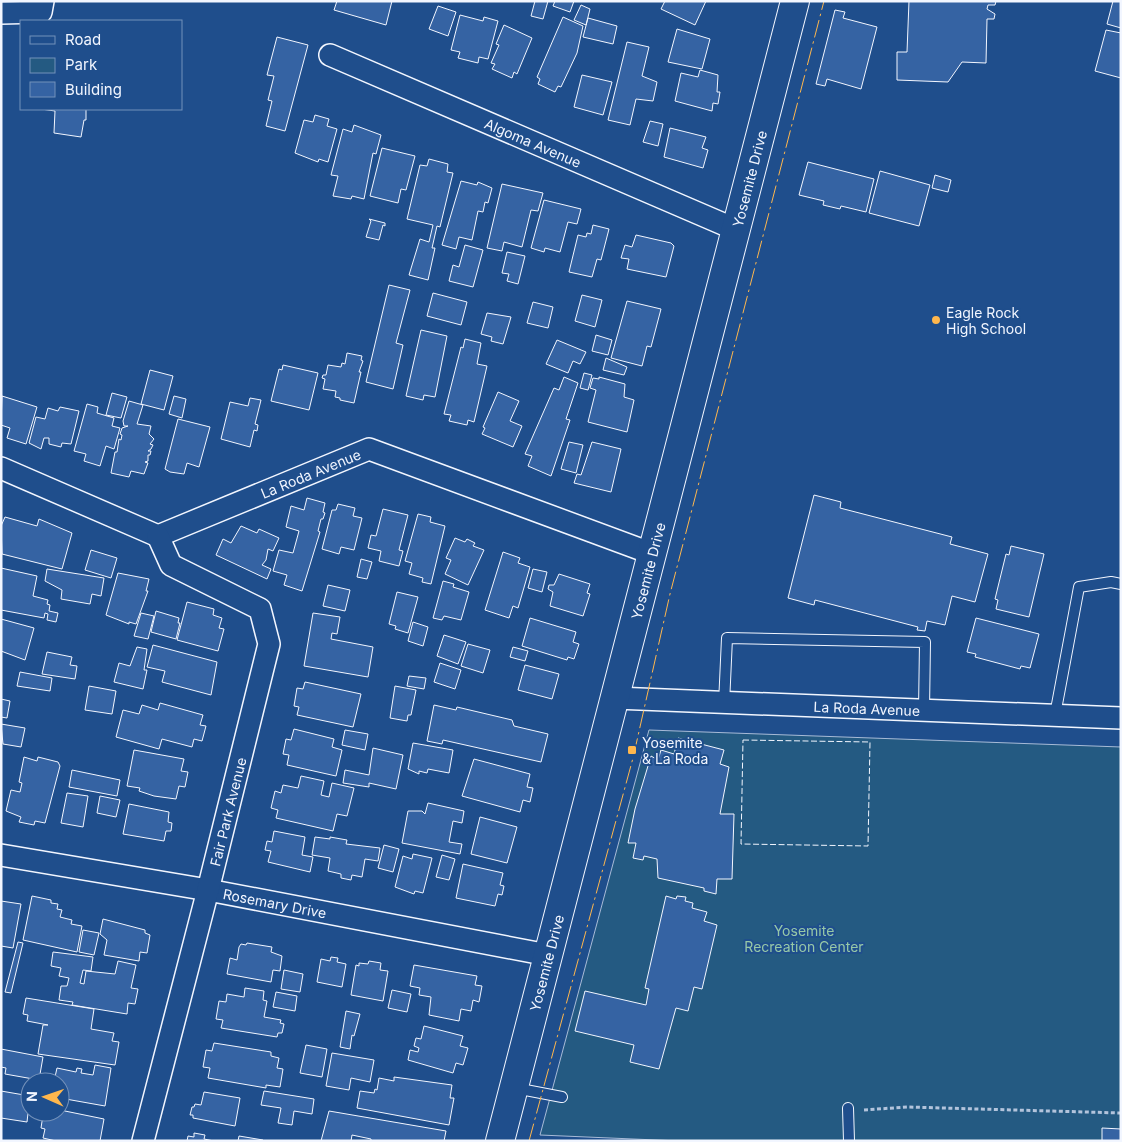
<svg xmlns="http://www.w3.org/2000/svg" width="1122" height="1142" font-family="Inter,sans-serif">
  <rect width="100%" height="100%" fill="#1f4e8c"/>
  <!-- green -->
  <path fill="#245a82" stroke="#a8bbd7" d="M649 730 1121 747V1141H680L540 1135Z"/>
  <!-- building -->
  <path fill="#3563a3" stroke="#f2f6ff" d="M337 1H392L386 25 334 10Z
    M535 1H548L543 19 531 16Z
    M555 1H574L570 12 553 6Z
    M665 1H706L695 25 661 9Z
    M909 1H996L995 5H988L987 9 995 14 994 19H987L986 63 962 62 948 82 897 80V52H907Z
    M1113 1H1121V28L1107 24Z
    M581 5 590 9 586 25 574 20Z
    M438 6 456 12 448 36 429 29Z
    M835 10 845 12 843 18 877 27 861 89 827 79 825 86 816 84Z
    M460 15 483 21 484 17 498 21 488 59 479 57 478 63 458 58 460 52 451 50Z
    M563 17 583 26 577 53 561 87 558 86 555 92 538 84 540 79 537 77Z
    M588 18 617 26 613 44 583 37Z
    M504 25 532 38 517 74 514 72 512 78 492 69 495 64 491 63 499 45 496 44Z
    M677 29 710 39 702 69 668 62Z
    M1106 30 1121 33V78L1095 71Z
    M277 37 308 45 285 131 266 126 272 101 268 100 274 76 267 75Z
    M627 42 649 47 642 76 657 82 653 101 636 99 630 125 608 120Z
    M700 70 718 75 717 92H720L718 104 713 103 712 111 675 101 681 73 698 77Z
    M582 75 612 82 603 115 574 107Z
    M41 109H86V120H84L81 137 54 133 55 111Z
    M315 115 329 119 327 126 337 129 328 162 319 159 318 162 295 153 304 120 313 122Z
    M650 121 663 124 658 146 643 142Z
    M354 125 381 135 376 154 373 153 364 199 352 196 351 199 333 196 338 176 331 175 343 129 352 132Z
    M670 128 706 137 702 148 708 150 703 168 664 157Z
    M382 148 415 156 406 190 401 189 398 203 370 196Z
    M429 159 448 164 447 172 453 173 440 227 437 226 432 248H435L428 280 409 275 420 239 429 242 433 225 407 219 420 165 427 166Z
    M808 162 874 179 866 212 841 206 840 209 823 205 824 201 799 195Z
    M880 171 930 185 919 226 869 213Z
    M935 175 951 180 948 192 932 188Z
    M461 181 477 185 478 182 492 188 488 203 485 202 483 212 478 211 472 240 459 237 456 249 442 245Z
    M502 184 543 193 538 211 531 210 522 247 504 242 502 251 487 248Z
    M544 200 581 209 577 224 568 222 560 252 545 248 544 252 531 248Z
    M369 219 385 223V226L383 225 379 240 366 237 371 221Z
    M593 225 609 229 601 260 597 259 592 277 569 272 578 235 586 237 587 233 591 234Z
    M636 235 671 243 674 246 666 277 627 269 629 259 621 258 625 245 632 247Z
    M465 245 483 250 473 287 449 281 453 265 459 267Z
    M507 252 525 256 518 284 507 281 509 274 502 273Z
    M389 285 410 290 396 343 403 345 393 389 366 382Z
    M433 293 467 302 461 325 427 316Z
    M582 295 602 300 595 327 575 321Z
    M627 301 661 309 651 347 647 346 642 366 611 358Z
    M533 302 553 307 548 328 527 323Z
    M487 313 511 317 503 344 491 341 492 337 481 334Z
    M421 330 447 336 435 397 424 395 423 400 406 396Z
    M596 335 612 340 608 355 592 351Z
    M465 339 481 343 477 364 487 366 474 422 468 420 467 425 449 421 451 415 444 414 461 347 463 348Z
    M557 340 586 352 580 364 573 361 568 373 546 364Z
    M347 353 362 356 361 360 363 361 359 372H361L354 403 340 400V398L335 397 336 391 323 389 325 379 322 378 323 375H326L328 365 341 367 342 363 345 364Z
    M606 358 627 367 624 375 603 370Z
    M283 365 318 373 309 410 271 401 279 369 282 370Z
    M150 370 173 376 164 410 141 404Z
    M584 373 592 375 588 390 580 388Z
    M564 377 578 383 566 419 570 420 551 476 528 466 532 456 525 454 554 388 559 390Z
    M599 377 625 384 624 397 634 400 627 432 588 422 596 390 590 388 593 378 599 379Z
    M498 392 519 401 510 421 522 426 513 447 482 434 485 428 483 427Z
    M112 393 127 397 121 418 106 415Z
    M2 396 37 407 26 444 7 438 10 428 1 425Z
    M174 396 186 399 182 418 169 414Z
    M250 398 261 400 255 424 258 425 257 431 254 430 250 447 221 439 230 402 248 406Z
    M129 401 143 405 137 424 151 426 149 434 154 439 150 444 153 445 151 449 148 451H151L150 455H148V461L145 462 148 463 144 474 131 471 129 477 111 473 115 452H117L119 439 121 440 122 435 120 434 122 428 128 426H124L123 421Z
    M87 404 98 407 97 413 114 418 112 426 120 428 114 449 106 446 100 466 84 461 86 454 74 451Z
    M60 407 79 411 71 444 62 443 61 447 49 444V438H44L41 449 29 443 36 417 45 419 48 408 58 411Z
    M178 419 210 427 199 467 187 463 184 474 170 472 165 469Z
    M569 442 583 445 576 473 561 469Z
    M592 442 621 449 611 492 574 483 577 474 581 475Z
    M814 495 841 502 840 508 952 537 950 544 988 554 975 602 952 596 945 625 927 621 925 631 917 630 918 627 815 600 814 605 788 598Z
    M307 498 325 503 323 512 325 513 323 519H321L318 531 320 532 302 591 284 585 287 575 273 571 279 550 293 553 299 531 286 527 291 506 304 510Z
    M338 504 355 508 353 516 362 518 354 550 341 547 339 554 322 549 332 510H336Z
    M383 509 408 515 399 550 403 551 399 566 379 561 381 551 368 548 371 535 376 536Z
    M418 514 431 517 430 522 445 526 431 584 422 582 423 578 409 574 412 563 405 561Z
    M5 517 37 526 39 519 72 533 62 569 2 554 1 526Z
    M241 526 257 533 259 529 279 538 273 551 268 549 266 560 262 565 271 569 267 579 216 555 223 539 231 543Z
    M455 538 465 542 467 539 475 543 473 546 484 550 468 585 445 574 451 560 446 558Z
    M1011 546 1044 554 1029 617 996 609 998 600 995 599 1006 554 1009 555Z
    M91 550 117 558 111 578 85 570Z
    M503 552 520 558 518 563 530 567 518 608 513 606 509 618 485 610Z
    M361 559 372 562 367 579 357 577Z
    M1 568 37 576 33 596 48 600 47 604 50 605 49 611 58 613 56 622 47 620 48 614 45 613 44 618 1 610Z
    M47 569 104 578 101 596 92 594 90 604 61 599 62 590 45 581Z
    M533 569 547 572 542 592 528 588Z
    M118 573 149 579 146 591H148L136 624 129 622V624L106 615Z
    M559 574 590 584 587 593 590 594 583 616 550 606 553 592 548 589 549 585H554Z
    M443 581 454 584 453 587 469 592 461 620 444 616 442 620 433 618Z
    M328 585 350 590 345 611 323 606Z
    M397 592 418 597 408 633 395 629 396 626 389 624Z
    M187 602 214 609 213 615 222 618 219 628 224 629 218 651 177 640Z
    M156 611 179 618 178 623H180L176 639 151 632Z
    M141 613 154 616 148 639 134 636Z
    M313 613 340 617 337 634 332 633 331 639 373 647 368 677 304 666Z
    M530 618 576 632 573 642 579 644 574 659 568 657 567 660 522 646Z
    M976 618 1039 634 1030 668 1021 666 1020 669 975 657 976 654 967 652Z
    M1 619 34 628 25 660 1 651Z
    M413 622 428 627 423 646 408 641Z
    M444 635 466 642 458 664 437 656Z
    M468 644 490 650 483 673 461 666Z
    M153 645 217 662 211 695 162 682 165 671 147 667Z
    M137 647 147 649 144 670H147L143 689 114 682 119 663 130 666Z
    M513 647 528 651 525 661 510 657Z
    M47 652 72 657 70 665 77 666 75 679 42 674Z
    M440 663 461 670 455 689 434 682Z
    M525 665 559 674 552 699 518 690Z
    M20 672 52 678 50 691 17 686Z
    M409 676 426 678 424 689 407 686Z
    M305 682 361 694 353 727 297 715 299 707 294 706 297 688 303 689Z
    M89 686 116 691 112 714 85 710Z
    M395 686 416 690 411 715H408L407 721 390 718Z
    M1 699 10 701 7 718 1 717Z
    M160 703 203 715 200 725 206 726 202 741 194 739 192 747 162 739 159 749 116 737 123 710 139 714 142 705 158 710Z
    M434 705 456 710 457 707 512 720 514 726 548 734 541 762 443 740 442 744 427 741Z
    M1 724 25 728 21 747 3 744Z
    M294 729 334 739 332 747 342 750 336 776 287 765 289 755 283 754 286 739 291 740Z
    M345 730 368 734 365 750 342 745Z
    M678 738 724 750 720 764 729 767 720 814H734L732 879H717L716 894 704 891V888L658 878 657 859 644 856 643 860 633 858 636 843H628L635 809 651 756 658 760 661 750 674 754Z
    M413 743 453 750 449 773 428 769 427 773 419 771V774L408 769Z
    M373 748 403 755 396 789 369 783V787L343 783 345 770 369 775Z
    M134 750 184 759 181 771 188 772 185 787 179 786 176 799 154 796 139 791 140 788 127 786Z
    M24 757 37 761 38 757 58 762 60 766 45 823 35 821 34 825 19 822 21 817 6 811 11 790 20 792 22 783 19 782Z
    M474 759 530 774 527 787 533 788 530 802 523 800 520 812 462 796Z
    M72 770 120 780 117 796 69 787Z
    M301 776 324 781 321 795 329 797 332 783 354 788 347 816 337 814 333 831 276 818 278 810 271 808 275 791 281 793 283 785 298 788Z
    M67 793 88 796 83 827 61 823Z
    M100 796 120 800 116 817 97 813Z
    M428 803 464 811 462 823 453 821 449 842 462 844 460 854 402 843 408 811H422L425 814Z
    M129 804 169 812 168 822 172 823 171 831H166L164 841 123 834Z
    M480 817 517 827 507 863 471 854Z
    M274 831 305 837 302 855 313 857 310 872 268 862 271 851 265 850 267 841 272 842Z
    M315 837 330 839V837L347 840 346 844 380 848 378 861 365 859 362 877 352 875 351 880 341 878V874L328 871 330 858 312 855Z
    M384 845 399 849 393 872 378 868Z
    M413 854 432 858 423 893 415 891 414 894 395 887 403 856 412 859Z
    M442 855 455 859 449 880 436 877Z
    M463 864 503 873 500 885 504 886 502 895 498 894 495 906 456 898Z
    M32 896 51 900V903L58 904 57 909 62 910 60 917 72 920 71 924 82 926 77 952 23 940Z
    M666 896 676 899 677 896 686 897 685 901 693 903 692 908 707 912 704 921 717 925 702 989 694 987 688 1011 676 1008 659 1069 630 1062 634 1045 575 1031 585 991 646 1005 649 989 645 988Z
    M1 901 21 904 13 948 1 946Z
    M103 919 145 930V933L150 935 147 953 140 952 139 961 104 955 107 940 100 934Z
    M83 930 99 933 94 955 79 952Z
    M18 942 23 943 11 993 5 992Z
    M247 943 272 947 271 952 282 956 280 971 273 970 271 982 227 974 230 958 237 960 239 947 241 944 246 945Z
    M53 952 93 957 91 971 83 970 80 983 84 984 86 971 115 974 118 961 136 965 131 988 138 989 135 1004 128 1003 127 1014 72 1005 73 1002 59 1000 61 986H67L69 978 59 976 61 968 51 966Z
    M331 957 338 958 337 962 346 964 342 987 317 982 321 959 330 961Z
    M369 961 381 963 380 970 388 971 383 1001 351 995 356 965 359 966V963L368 964Z
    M414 965 477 976 475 985 482 986 479 1002 473 1000 471 1011 461 1009 459 1021 429 1015 431 997 419 995 420 988 410 986Z
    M284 970 303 974 300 992 281 989Z
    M245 988 264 991 263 1000 267 1001 264 1017 281 1020 280 1023 284 1024 282 1033H278L277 1037 221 1028 223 1020 216 1019 219 1001 226 1002 227 994 244 997Z
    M392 990 411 994 407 1012 388 1008Z
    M276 992 297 996 295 1011 273 1007Z
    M26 998 94 1009 91 1029 114 1033 112 1041 119 1042 115 1065 38 1054 43 1025H48L27 1021 28 1015 23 1014Z
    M346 1011 360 1014 354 1036 352 1035 350 1049 340 1047Z
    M424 1026 463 1036 460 1046 468 1048 463 1065 456 1063 453 1073 408 1060 410 1050 418 1052 419 1048 414 1046 416 1038 421 1039Z
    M214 1043 271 1052V1056L279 1058 277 1068 283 1069 280 1087 266 1085V1088L208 1078 210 1068 203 1067 206 1050 212 1051Z
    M306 1045 327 1049 322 1077 300 1073Z
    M1 1049 43 1057 39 1080 5 1074 6 1068 1 1067Z
    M332 1053 374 1060 370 1082 351 1078 349 1090 326 1086Z
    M95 1065 111 1068 105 1106 60 1098V1082H39L41 1081 42 1075 55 1077 57 1068 76 1072 77 1068 82 1069 81 1073 93 1075Z
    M394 1077 452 1085 450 1098H454L449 1125 357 1108 360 1091 374 1093 375 1089 377 1090 379 1078 394 1081Z
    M1 1091 30 1096 27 1122 1 1118Z
    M264 1091 314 1099 312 1114 294 1111 292 1125 278 1123 281 1108 261 1105Z
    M204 1092 240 1098 235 1126 193 1118V1115H190L192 1107H194L195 1104 201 1105Z
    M60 1110 104 1119 100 1141H56L43 1138 45 1129 41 1128 43 1115 47 1116 48 1112H60Z
    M329 1111 446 1131 444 1141H371V1139L352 1135 351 1141H321Z
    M1102 1128 1121 1129V1141H1102Z
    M194 1133 205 1135 204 1139 214 1141H187L188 1136 194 1137Z
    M239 1136 263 1140V1141H238Z"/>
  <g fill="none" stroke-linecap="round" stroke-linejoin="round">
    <!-- lane casing -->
    <g stroke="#f2f6ff" stroke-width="12">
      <path id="lane" d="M724 704 727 638 925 642 924 710
        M1055 715 1079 587 1111 582 1121 584
        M515 1088 562 1097
        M848 1108 849 1141"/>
    </g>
    <!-- street casing -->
    <g stroke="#f2f6ff" stroke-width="24">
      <g id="street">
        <path d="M1 13 41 12 43 1"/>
        <path id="s1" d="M330 55 737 230"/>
        <path id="s2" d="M1 468 158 536 369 449 653 554"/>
        <path id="s3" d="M615 698 1121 718"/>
        <path id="s4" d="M1 855 208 890 548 955"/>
        <path id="s5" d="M143 1141 208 890 269 644 260 609 171 565 158 536"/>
      </g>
    </g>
    <!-- secondary casing -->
    <g stroke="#f2f6ff" stroke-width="30">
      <g id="secondary">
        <path id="s6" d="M500 1141 795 1"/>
      </g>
    </g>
    <!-- path -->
    <path stroke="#b3c4dc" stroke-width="3" stroke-dasharray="4 2.5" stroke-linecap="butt" d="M864 1110 907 1107 1121 1113"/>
    <!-- lane -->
    <use href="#lane" stroke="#1f4e8c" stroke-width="10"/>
    <!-- street -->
    <use href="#street" stroke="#1f4e8c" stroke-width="21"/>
    <!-- secondary -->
    <use href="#secondary" stroke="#1f4e8c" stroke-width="28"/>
    <!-- fence -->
    <path stroke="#f2f6ff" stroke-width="1" stroke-dasharray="6 2.5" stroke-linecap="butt" d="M743 740 870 742 868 846 741 844Z"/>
    <!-- power -->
    <path stroke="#ffb74d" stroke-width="1" stroke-dasharray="18 4 2.5 4" stroke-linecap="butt" d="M529 1141 633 758 670 594 824 1"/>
  </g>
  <!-- markers -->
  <g fill="#ffb74d" stroke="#1f4e8c" stroke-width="2">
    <circle cx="936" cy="320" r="5"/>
    <rect x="627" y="745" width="10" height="10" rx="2.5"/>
  </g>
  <g text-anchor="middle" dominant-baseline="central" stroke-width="4" stroke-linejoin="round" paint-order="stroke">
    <!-- street labels -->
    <g font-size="14" fill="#f2f6ff" stroke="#1f4e8c">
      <text stroke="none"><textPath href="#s1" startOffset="221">Algoma Avenue</textPath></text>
      <text stroke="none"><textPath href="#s6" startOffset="994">Yosemite Drive</textPath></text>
      <text stroke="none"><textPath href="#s2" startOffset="336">La Roda Avenue</textPath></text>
      <text stroke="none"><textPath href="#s6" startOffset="589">Yosemite Drive</textPath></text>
      <text stroke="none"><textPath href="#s3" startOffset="252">La Roda Avenue</textPath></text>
      <text stroke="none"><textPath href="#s5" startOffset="340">Fair Park Avenue</textPath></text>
      <text stroke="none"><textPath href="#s4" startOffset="278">Rosemary Drive</textPath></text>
      <text stroke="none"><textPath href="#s6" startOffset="184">Yosemite Drive</textPath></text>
    </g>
    <!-- poi labels -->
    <g font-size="14" fill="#f2f6ff" stroke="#1f4e8c" text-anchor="start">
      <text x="946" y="312">Eagle Rock<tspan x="946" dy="16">High School</tspan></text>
      <text x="642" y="742">Yosemite<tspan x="642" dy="16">&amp; La Roda</tspan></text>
    </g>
    <!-- park labels -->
    <g font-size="14" fill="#97c8a6" stroke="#1f4e8c">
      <text x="804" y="930">Yosemite<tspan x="804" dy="16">Recreation Center</tspan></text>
    </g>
  </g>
  <!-- border -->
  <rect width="1122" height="1142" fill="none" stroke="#f2f6ff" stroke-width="5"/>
  <!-- legend -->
  <rect x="20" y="20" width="162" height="90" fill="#1f4e8c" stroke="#7391ba"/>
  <rect x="30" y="36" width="25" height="8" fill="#1f4e8c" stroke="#7391ba"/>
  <text x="65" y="45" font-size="15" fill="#f2f6ff">Road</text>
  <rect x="30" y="58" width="25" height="15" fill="#245a82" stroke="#7391ba"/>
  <text x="65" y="70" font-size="15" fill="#f2f6ff">Park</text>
  <rect x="30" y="82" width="25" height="15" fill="#3563a3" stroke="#7391ba"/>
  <text x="65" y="95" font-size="15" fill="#f2f6ff">Building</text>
  <!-- north arrow -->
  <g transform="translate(45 1097) rotate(272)"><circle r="24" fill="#1f4e8c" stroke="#7391ba"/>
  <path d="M0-4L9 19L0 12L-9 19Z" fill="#ffb74d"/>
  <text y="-8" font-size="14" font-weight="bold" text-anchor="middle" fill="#f2f6ff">N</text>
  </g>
</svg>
